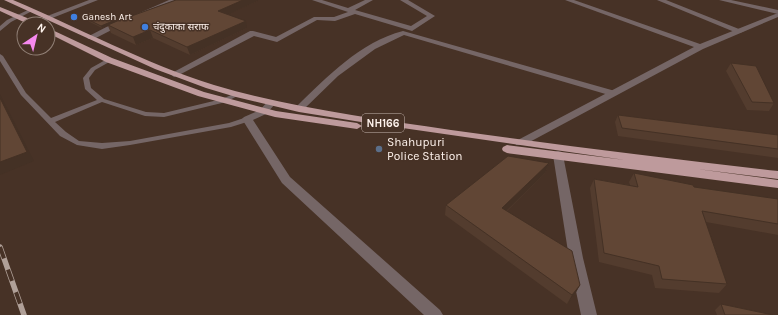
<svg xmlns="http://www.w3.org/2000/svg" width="778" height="315" font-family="Karla,'Noto Sans Devanagari',sans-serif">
  <rect width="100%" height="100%" fill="#473226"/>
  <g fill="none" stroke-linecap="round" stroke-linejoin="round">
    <!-- service -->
    <path fill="#756666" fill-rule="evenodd" d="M30 9 34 10 11 22 0 31V26L7 20Z
      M0 54 3 56 26 93 51 118 97 100 85 89 83 78 91 68 109 58 111 59V61L95 70 89 78 91 88 104 99 146 112 164 113 222 99 238 92 241 94 226 102 164 117 145 116 102 102 55 122 66 132 79 141 102 143 130 141 229 123 247 117 251 119 250 121 231 127 130 145 102 149 77 145 60 136 21 95 0 61Z"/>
    <!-- minor -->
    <path fill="#756666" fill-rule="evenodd" d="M89 0H98L37 24 29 23Z
      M169 0H179L140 16 135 15Z
      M312 0H322L348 8 365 0H373L355 10 411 26 427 16 400 0H408L435 16 412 31 355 14 335 21 317 20 277 42 254 36 177 76 174 77 170 74 250 31H253L276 37 314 17H334L348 12Z
      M657 0H666L744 31 740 33H737Z
      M719 0H731L778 10V14Z
      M120 20H123L127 22 94 39H88L87 37Z
      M403 31 615 91 617 93 612 96 609 95 404 35 375 49 338 76 302 111H296L294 109 296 107C327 77 360 42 403 31Z
      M271 100 276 103 266 114 253 120 290 177 440 310 443 315H424L282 183 242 119 244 117 260 110 268 101Z
      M558 151 562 152 563 155 583 258 597 315H581L569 258 553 155 554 152Z"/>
    <!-- tertiary -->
    <path fill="#756666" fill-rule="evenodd" d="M565 0H574L700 44 778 13V17L703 49 524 145H516L515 143 516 141 694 47Z"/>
    <!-- trunk -->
    <path fill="#be9a9c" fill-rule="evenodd" d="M4 0H13C79 28 144 63 214 85 291 108 371 118 451 130 560 145 669 159 778 171V179L697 169 778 180V188L507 153 503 151 502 149 503 147 507 145 625 160 361 122 299 112 236 97 206 88 155 69Z
      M0 7 37 22 38 24H28L0 11Z
      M48 28 112 58 204 92 276 111 357 123 362 126 357 129 275 117 198 96 106 62 48 33Z"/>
    <!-- rail casing -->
    <g stroke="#b0a098" stroke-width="5.5">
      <path id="rail" d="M0 247 24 315"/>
    </g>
    <!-- rail -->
    <use href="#rail" stroke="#473226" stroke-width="4" stroke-dasharray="12" stroke-linecap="butt"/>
  </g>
  <!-- wall -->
  <path fill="#533c2e" d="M176 0H260L228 14 247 28 190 55 153 38 136 45 111 33 108 26 102 28 88 21 87 19 116 21 126 18Z
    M731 63 774 103 769 111 747 110 726 71Z
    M618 115 778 135V158L618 136 615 122Z
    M549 163 545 173 507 211 580 285 575 294 567 304 445 215 446 205Z
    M634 173 694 187 778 199V235L706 222 727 284 719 293 655 288 652 275 599 262 590 188 594 179 630 185 629 182Z
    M721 304 773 315H717L715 310Z"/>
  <!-- shaded-wall -->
  <path fill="#443125" d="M243 0H260L220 18 218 11Z
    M115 20 116 22 108 25V26L102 28 101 26Z
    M246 21 247 28 190 55 187 47Z
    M150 30 153 38 136 45 133 37Z
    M0 94 34 161 0 175Z
    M549 163 545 173 499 218 502 208Z
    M580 285 575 294 567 304 572 295Z"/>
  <!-- building -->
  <path fill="#614635" stroke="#443125" d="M176 0H243L218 11 246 21 187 47 150 30 133 37 108 25 124 18H126Z
    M89 12 115 20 101 26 87 19Z
    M731 63 756 66 774 103 752 102Z
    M0 98 27 152 0 162Z
    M618 115 778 135V149L622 128Z
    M508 156 549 163 502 208 572 251 580 285 572 295 446 205Z
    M634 173 693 185 694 187 778 199V224L702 211 727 284 662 279 659 266 604 253 594 179 638 187Z
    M721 304 773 315H725Z"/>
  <!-- markers -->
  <g fill="#3f7fe0" stroke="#473226" stroke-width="1.5">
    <circle cx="74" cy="17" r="4"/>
    <circle cx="145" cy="27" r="4"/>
  </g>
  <circle fill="#5c6f8a" stroke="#473226" stroke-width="1.5" cx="379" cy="149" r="4"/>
  <g text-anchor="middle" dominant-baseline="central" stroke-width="3" stroke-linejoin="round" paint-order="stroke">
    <!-- far-poi labels -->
    <g font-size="10" fill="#fef2ec" stroke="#473226" text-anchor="start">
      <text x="82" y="17">Ganesh Art</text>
      <text x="153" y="27">चंदुकाका सराफ</text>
    </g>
    <!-- shield labels -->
    <rect fill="#473226" stroke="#c7b8b1" stroke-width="1" x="362" y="114" width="42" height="18" rx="3"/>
    <g font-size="11" font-weight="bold" fill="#fef2ec">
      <text x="383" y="123">NH166</text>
    </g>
    <!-- poi labels -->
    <g font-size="12" fill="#fef2ec" stroke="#473226" text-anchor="start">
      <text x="387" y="142">Shahupuri<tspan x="387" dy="14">Police Station</tspan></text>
    </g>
  </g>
  <!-- north arrow -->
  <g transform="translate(36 36) rotate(35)"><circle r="19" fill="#473226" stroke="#907f75"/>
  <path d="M0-3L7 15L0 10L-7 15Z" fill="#f689ee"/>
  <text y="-6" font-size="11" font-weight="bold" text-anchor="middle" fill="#fef2ec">N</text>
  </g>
</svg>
